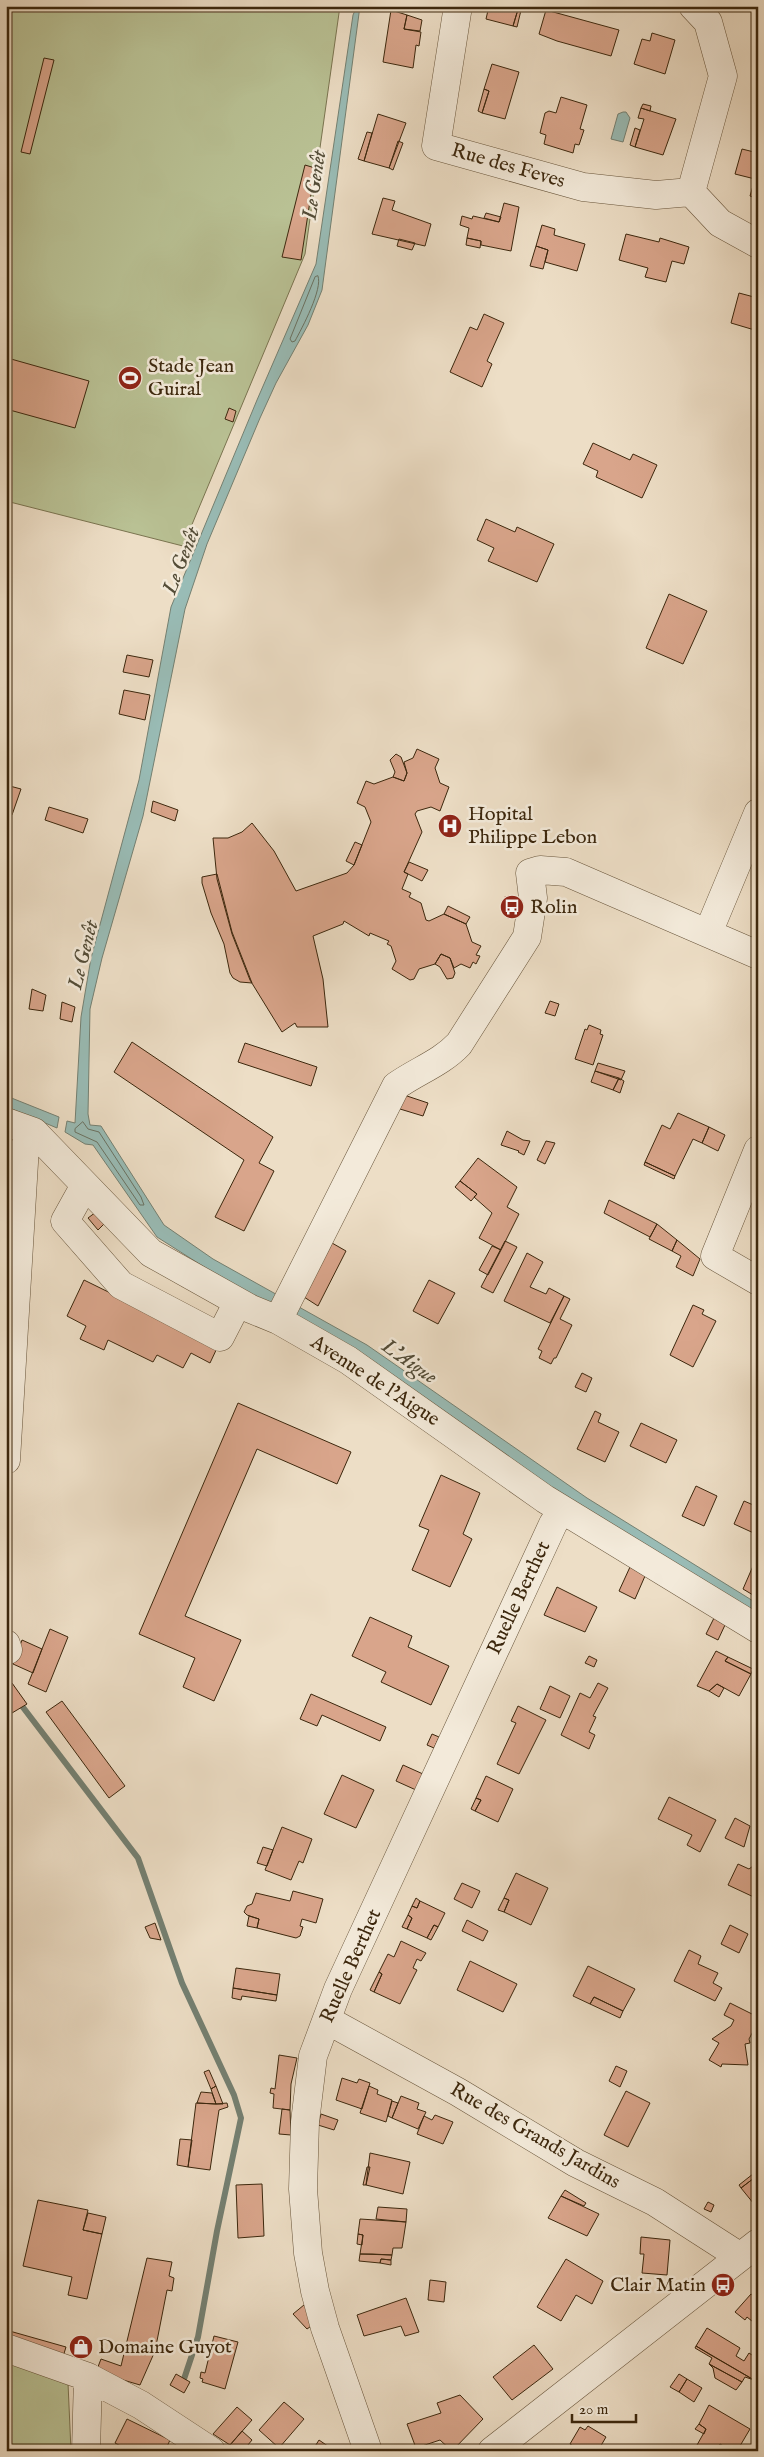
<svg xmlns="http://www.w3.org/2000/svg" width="764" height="2457" font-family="'IM FELL English',serif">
  <rect width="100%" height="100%" fill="#eddec6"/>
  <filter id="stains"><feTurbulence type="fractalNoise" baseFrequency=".004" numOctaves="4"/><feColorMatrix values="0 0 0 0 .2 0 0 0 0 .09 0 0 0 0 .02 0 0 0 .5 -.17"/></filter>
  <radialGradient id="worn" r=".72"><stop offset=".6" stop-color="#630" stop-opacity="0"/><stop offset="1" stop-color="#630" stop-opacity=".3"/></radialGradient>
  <!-- green -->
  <path fill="#b9c194" stroke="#7a7450" d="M6 6H340L305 254 183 546 6 501Z
    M6 2361 68 2383 71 2451H6Z"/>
  <!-- water -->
  <path fill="#99bcb6" stroke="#748072" d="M357 6H360L322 290 308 325 276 383 260 418 207 544 185 609 143 816 102 958 90 1009 88 1114 90 1125 101 1126 164 1225 213 1259 367 1345 587 1498 758 1604V1619L157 1237 93 1145 85 1144 65 1132 67 1121 75 1123 81 1017 91 958 139 780 171 607 257 400 316 264 353 15Z
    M623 112H626L630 118 623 142 611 139 618 114Z
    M9 1097 59 1117 57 1128 7 1107Z
    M6 1149 7 1155 15 1158 6 1277Z"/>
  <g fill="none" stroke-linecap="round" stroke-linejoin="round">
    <!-- shore -->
    <path stroke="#6a7262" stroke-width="1" d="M318 276C323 289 302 328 295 341L292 342 290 339 315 277Z
      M83 1122 88 1129 99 1132 141 1197 144 1205H140L97 1142 75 1132V1129Z"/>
    <!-- stream -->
    <path stroke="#748072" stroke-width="6" d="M22 1706 138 1858 182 1983 234 2095 241 2118 217 2231 198 2337 184 2379"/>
  </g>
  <!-- building -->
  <path fill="#d9a58b" stroke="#3c270d" d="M489 6H519L513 26 486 19Z
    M519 6H522L517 27 513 26Z
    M391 10 407 15 404 29 421 32 419 46 416 45 413 68 383 62Z
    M546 10 619 30 611 56 557 41 539 34Z
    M407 15 422 20 420 31 404 29Z
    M652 33 675 40 665 74 634 64 642 39 650 41Z
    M44 58 54 60 30 154 21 152Z
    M492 64 519 72 505 119 482 113 489 91 484 89Z
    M484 89 489 91 482 113 478 111Z
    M561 97 587 105 580 129 584 130 579 145 575 144 573 153 544 144 546 135 540 133 545 113 549 111 556 113Z
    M643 104 651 106 650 111 641 108Z
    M641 108 676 119 663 155 635 147 644 119 638 118Z
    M378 114 406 123 389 168 364 161Z
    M635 128 640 130 635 147 630 145Z
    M367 132 372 133 364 161 358 159Z
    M398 141 403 143 393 170 389 168Z
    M742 149 758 153V199L750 196 755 179 735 174Z
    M305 165 315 168 301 260 282 257Z
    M383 198 395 201 392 210 431 224 425 246 372 234Z
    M504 203 519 207 511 251 481 245V241L467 238 469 228 460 225 462 216 472 219 473 216 499 222Z
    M486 213 501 217 499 222 484 218Z
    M542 225 555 229 554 235 585 244 577 271 545 262 548 250 536 246Z
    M626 234 659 242 660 238 689 247 684 264 672 261 666 282 645 277 648 268 619 260Z
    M467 238 481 241 480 248 466 245Z
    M399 239 415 243 412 250 397 246Z
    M536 246 548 250 543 269 530 266Z
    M739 293 754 297 753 301 758 302V331L731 323Z
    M484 314 504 323 487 361 492 364 482 387 450 372 470 327 477 330Z
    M11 359 89 381 75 428 6 409V375Z
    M229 408 236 411 233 422 225 419Z
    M593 443 630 460 633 454 657 465 642 498 596 477 598 471 583 464Z
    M486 519 515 532 517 527 554 544 537 582 488 561 494 548 477 540Z
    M669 594 707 611 683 664 646 648Z
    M127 655 153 660 149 677 123 672Z
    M124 690 150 695 145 720 119 714Z
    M417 749 439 759 435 768 440 783 449 787 440 811 431 807 417 811 415 814 422 832 404 872 408 874 402 889 411 893 409 897 421 903 426 920 429 921 444 914 466 924 472 942 481 946 476 955 480 956 476 964 473 962 470 968 461 964 454 968 450 958 441 954 435 964 419 969 414 979 410 980 392 969 396 961 391 946 387 944 389 941 370 933 369 936 344 921 343 924 313 936 323 979 328 1027H297L295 1023 282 1032 250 980 232 934 217 879 213 838H228L242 832 252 823 274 851 296 891 347 873 354 865 371 822 365 807 357 803 366 781 374 784 393 777 404 781 407 773 404 762 413 758Z
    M396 754 401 757 407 773 404 781 393 777 395 772 390 760Z
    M6 785 21 789 12 815 6 813Z
    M153 801 178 810 175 821 151 812Z
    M49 807 88 819 83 833 45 820Z
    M355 842 362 845 354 865 346 861Z
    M409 862 428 870 422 881 404 872Z
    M217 874 232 932 252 983 240 982 233 978 230 973 224 944 211 913 202 883V877Z
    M448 906 470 917 466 924 444 914Z
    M441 954 450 958 455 973 453 978 447 979 440 967 435 964Z
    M32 989 46 995 43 1011 29 1009Z
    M550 1001 559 1004 555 1016 545 1013Z
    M62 1002 75 1007 72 1022 60 1019Z
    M589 1025 601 1030 600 1034 603 1035 593 1065 575 1059 585 1029 587 1030Z
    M132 1042 273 1137 259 1163 274 1171 244 1231 215 1217 244 1160 114 1072Z
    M245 1043 317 1067 311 1086 238 1062Z
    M598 1063 625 1071 621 1080 595 1071Z
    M595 1071 619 1078 613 1090 591 1082Z
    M619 1078 624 1081 620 1093 613 1090Z
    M404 1095 428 1103 423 1116 400 1109Z
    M678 1113 709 1127 702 1143 693 1139 675 1176 645 1162 662 1125 670 1129Z
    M709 1127 725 1135 718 1151 702 1143Z
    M507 1131 523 1140 530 1141 524 1155 518 1152 519 1151 501 1145Z
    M546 1141 555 1143 545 1164 537 1160Z
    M478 1158 517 1187 507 1207 519 1214 501 1250 479 1238 492 1213 474 1197 477 1194 460 1181Z
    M645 1162 675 1176 674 1179 644 1165Z
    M460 1181 477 1194 471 1201 455 1187Z
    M609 1200 657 1224 650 1237 604 1213Z
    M96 1212 105 1223 98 1230 88 1218Z
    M657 1224 677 1240 672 1251 649 1239Z
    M677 1240 700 1259 693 1276 676 1267 681 1256 672 1251Z
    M505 1241 517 1247 493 1293 481 1287Z
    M332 1243 346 1251 318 1306 304 1297Z
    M492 1246 501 1250 488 1275 479 1270Z
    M527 1253 543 1262 530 1287 546 1294 549 1288 564 1296 550 1323 504 1301Z
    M84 1280 218 1346 210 1363 191 1353 183 1368 157 1355 153 1362 108 1340 104 1350 80 1339 86 1326 67 1316Z
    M429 1280 455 1293 438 1324 413 1311Z
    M564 1296 570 1299 560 1319 572 1325 556 1358H554L551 1364 539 1358 542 1351 538 1349Z
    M693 1305 704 1310 702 1314 716 1321 693 1367 670 1355Z
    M582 1373 592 1378 586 1392 575 1387Z
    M238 1403 351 1452 337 1484 257 1449 185 1616 241 1640 214 1701 183 1687 195 1658 139 1634Z
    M595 1411 601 1414 598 1422 619 1432 605 1462 577 1449Z
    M641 1423 677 1440 666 1463 630 1446Z
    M441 1475 480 1493 463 1534 472 1539 450 1587 412 1570 429 1530 419 1526Z
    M696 1486 717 1496 704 1526 682 1516Z
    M744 1501 758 1507V1535L734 1524Z
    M753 1566 758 1570V1598L743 1589Z
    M630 1567 645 1576 635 1599 619 1591Z
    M557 1587 597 1607 585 1632 544 1615Z
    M370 1617 412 1636 408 1647 449 1666 431 1705 381 1682 386 1672 352 1656Z
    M714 1618 725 1625 718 1640 706 1634Z
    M50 1629 68 1637 46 1692 28 1684Z
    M22 1640 42 1649 33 1673 13 1664Z
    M716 1651 728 1657 725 1661 751 1674 739 1696 717 1684 709 1691 697 1686Z
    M589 1656 597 1660 594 1667 585 1663Z
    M728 1657 753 1669 751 1674 725 1661Z
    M12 1683 27 1704 12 1713 6 1705V1687Z
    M598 1683 608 1688 593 1716 596 1717 589 1732 595 1735 589 1749 561 1735 580 1693 590 1698Z
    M717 1684 724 1688 719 1697 709 1691Z
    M550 1686 570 1696 560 1718 540 1709Z
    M311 1694 386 1727 380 1741 322 1715 317 1726 300 1719Z
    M62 1701 125 1786 109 1798 46 1712Z
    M518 1706 546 1720 519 1774 497 1764 516 1723 511 1721Z
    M432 1734 439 1737 434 1748 427 1745Z
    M403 1765 423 1774 416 1790 396 1781Z
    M342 1775 374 1790 356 1828 324 1814Z
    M486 1776 513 1789 498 1822 475 1811 481 1800 476 1798Z
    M669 1797 716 1820 700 1852 687 1845 692 1835 658 1819Z
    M476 1798 481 1800 475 1811 471 1809Z
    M735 1818 750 1826 744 1847 725 1838Z
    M282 1827 312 1839 303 1863 299 1861 291 1880 265 1870Z
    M263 1847 273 1850 267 1866 257 1863Z
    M738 1864 749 1869 753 1866 758 1867V1899L728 1885Z
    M516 1873 548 1888 531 1925 504 1912 509 1900 504 1898Z
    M462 1883 480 1891 472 1908 454 1899Z
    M293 1891 323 1899 316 1923 302 1919 300 1926 303 1927 300 1936 296 1938 257 1928 259 1919 247 1915 244 1912 247 1906 252 1904 256 1893 290 1901Z
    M416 1898 420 1901 417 1908 412 1906Z
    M504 1898 509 1900 504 1912 498 1910Z
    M420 1901 445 1913 438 1927 434 1925 427 1938 407 1929 412 1918 408 1915 412 1906 417 1908Z
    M408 1915 412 1918 407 1929 402 1927Z
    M249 1916 259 1919 257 1928 247 1926Z
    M467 1920 488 1931 483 1941 462 1931Z
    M155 1923 161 1940 150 1938 145 1927Z
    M434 1925 438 1927 431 1940 427 1938Z
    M730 1925 748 1934 739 1953 721 1944Z
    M401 1941 426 1953 421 1961 417 1959 413 1968 417 1970 400 2004 374 1992 382 1974 379 1972 388 1954 394 1957Z
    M689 1950 701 1956 698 1964 718 1973 713 1983 722 1988 715 2001 674 1981Z
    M470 1961 517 1984 503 2012 457 1990Z
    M588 1966 635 1989 623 2011 594 1997 590 2004 573 1996Z
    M236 1968 280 1974 277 1995 233 1988Z
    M379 1972 382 1974 374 1992 370 1990Z
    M233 1988 277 1995 276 2001 242 1996 241 2000 232 1998Z
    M594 1997 623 2011 620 2018 590 2004Z
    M730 2003 758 2017V2022L749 2039 750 2043 745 2044 748 2065 722 2064 721 2067 709 2060 719 2043 712 2039 731 2026 734 2020 724 2015Z
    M279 2055 297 2058 291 2084 290 2110 273 2108 274 2094 270 2093 271 2088 275 2089Z
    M616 2066 627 2071 620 2087 609 2081Z
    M209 2070 216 2086 211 2089 204 2072Z
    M342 2078 357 2083 359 2079 370 2083 362 2109 336 2100Z
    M216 2086 223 2104H216L211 2089Z
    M369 2086 378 2090 377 2094 392 2100 386 2122 360 2113Z
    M626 2091 650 2103 628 2147 604 2135Z
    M201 2092 212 2093 216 2104 197 2103Z
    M401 2096 419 2103 417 2109 426 2112 418 2129 392 2118Z
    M392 2101 398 2103 392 2118 388 2116Z
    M196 2103 216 2104 227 2103 228 2107 219 2110 210 2170 188 2167Z
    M282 2109 290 2110 291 2135 279 2134Z
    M321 2114 338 2120 334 2130 318 2125Z
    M435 2115 453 2122 443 2144 417 2134 424 2116 432 2120Z
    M180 2139 192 2140 188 2167 177 2165Z
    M370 2153 410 2162 403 2194 366 2185Z
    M367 2167H370L366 2185H363Z
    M758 2170V2175L741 2188 739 2185Z
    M758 2175V2209L741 2188Z
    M262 2184 264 2236 238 2238 236 2185Z
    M565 2190 586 2203 584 2206 561 2196Z
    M561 2196 599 2214 587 2236 548 2218Z
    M38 2200 88 2210 83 2230 102 2234 87 2299 68 2295 72 2277 23 2266Z
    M708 2202 714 2205 711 2212 704 2209Z
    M378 2207 407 2209 406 2222 376 2219Z
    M88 2213 106 2217 102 2234 83 2230Z
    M360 2219 406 2222 402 2248H393L392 2255 360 2254 363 2235 358 2234Z
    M358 2234 363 2235 362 2245 357 2244Z
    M641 2237 670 2240 667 2275 642 2273 644 2254H640Z
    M360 2254H372L392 2255 391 2260 381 2259 380 2263 359 2261Z
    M147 2258 172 2262 169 2276 174 2278 172 2291 167 2290 155 2351 140 2385 96 2372 101 2359 121 2366Z
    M381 2259 391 2260V2265L380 2263Z
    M566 2259 603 2281 592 2304 576 2295 561 2321 537 2307Z
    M430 2280 446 2282 444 2302 428 2300Z
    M751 2294 758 2299V2326L747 2317 745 2320 735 2312Z
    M406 2298 419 2332 405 2336 401 2326 364 2336 357 2315Z
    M310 2300 317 2322 307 2329 293 2314Z
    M707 2328 740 2348 736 2356 744 2361 749 2353 758 2359V2375L754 2380 696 2346Z
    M6 2330 66 2347 62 2360 6 2344Z
    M214 2336 238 2342 225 2389 202 2382 203 2379 200 2378 201 2372 205 2373Z
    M534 2345 553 2369 512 2400 493 2377Z
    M696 2346 709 2354 754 2380 745 2377 742 2382 709 2364 712 2358 695 2348Z
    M709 2364 742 2382 736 2390 715 2378 713 2368Z
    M176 2374 190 2382 184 2393 170 2385Z
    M679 2374 687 2379 679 2392 670 2387Z
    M687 2379 702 2388 694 2402 679 2392Z
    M460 2395 483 2419 452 2451 440 2440 416 2448 407 2424 441 2413 437 2403Z
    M284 2402 304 2419 279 2448 259 2430Z
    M709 2405 750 2429 737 2451H732L720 2444 716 2451H707L697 2445 706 2429 699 2424Z
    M237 2407 252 2420 230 2445 213 2434Z
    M127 2419 170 2440 165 2451H130L115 2443Z
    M699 2424 706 2429 704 2434 695 2429Z
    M588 2426 606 2437 599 2449 594 2446 591 2451H581L570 2444 580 2427 585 2430Z
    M242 2431 252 2440 243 2451H238L230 2445Z
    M319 2440 335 2451H312Z"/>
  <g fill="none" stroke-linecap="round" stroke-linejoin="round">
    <!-- minor casing -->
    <g stroke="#68553b" stroke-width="29">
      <path id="minor" d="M458 6 436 146 583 187 656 195 691 192
        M693 6 708 22 723 76 691 192 720 223 758 244
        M708 933 758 813
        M6 1122 34 1132 151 1253 251 1309 278 1320 348 1360 545 1499 758 1629
        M758 1150 715 1256 758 1281
        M85 1185 65 1221 121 1285 220 1337 238 1302
        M278 1320 396 1086C417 1071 441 1063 459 1044L527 937 533 898 530 873 540 870 566 872 758 955
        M6 1460 25 1146 34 1132
        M6 1644 8 1650
        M327 2020 458 2092 576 2163 655 2202 739 2256
        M6 2348 88 2377 141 2405 211 2451
        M86 2451 88 2377
        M368 2451 325 2328 315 2291 308 2253 303 2189 305 2122 313 2056 338 1989 553 1524 562 1510
        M492 2451 758 2243"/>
    </g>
    <!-- minor -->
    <use href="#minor" stroke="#f3eada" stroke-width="28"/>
  </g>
  <!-- icons -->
  <defs>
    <g id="stadium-disc" transform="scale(1.25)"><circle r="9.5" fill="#8f2418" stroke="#f3eada"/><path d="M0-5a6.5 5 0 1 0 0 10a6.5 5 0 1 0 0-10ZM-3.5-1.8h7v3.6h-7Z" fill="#fff"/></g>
    <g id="hospital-disc" transform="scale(1.25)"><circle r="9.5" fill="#8f2418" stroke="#f3eada"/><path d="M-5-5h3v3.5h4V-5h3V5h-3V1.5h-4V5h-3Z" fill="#fff"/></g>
    <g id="bus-disc" transform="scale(1.25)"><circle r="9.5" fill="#8f2418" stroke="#f3eada"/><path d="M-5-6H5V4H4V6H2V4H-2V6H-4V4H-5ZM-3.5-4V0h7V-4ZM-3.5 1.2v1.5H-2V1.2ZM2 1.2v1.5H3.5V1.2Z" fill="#fff"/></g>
    <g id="shop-disc" transform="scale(1.25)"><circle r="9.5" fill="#8f2418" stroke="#f3eada"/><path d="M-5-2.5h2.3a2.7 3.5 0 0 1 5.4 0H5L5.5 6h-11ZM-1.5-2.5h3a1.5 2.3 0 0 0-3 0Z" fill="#fff"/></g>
  </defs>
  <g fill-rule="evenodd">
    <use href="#stadium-disc" x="130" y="378"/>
    <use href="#hospital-disc" x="450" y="826"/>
    <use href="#bus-disc" x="512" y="907"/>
    <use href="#bus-disc" x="723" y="2285"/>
    <use href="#shop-disc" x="81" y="2347"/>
  </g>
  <g text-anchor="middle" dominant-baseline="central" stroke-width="5" stroke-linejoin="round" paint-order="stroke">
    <!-- street labels -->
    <g font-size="20" fill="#3c270d" stroke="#f3eada">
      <text transform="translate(508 166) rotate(16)">Rue des Feves</text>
      <text transform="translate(375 1381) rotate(33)">Avenue de l'Aigue</text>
      <text transform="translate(519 1598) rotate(-65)">Ruelle Berthet</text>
      <text transform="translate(351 1966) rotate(-66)">Ruelle Berthet</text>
      <text transform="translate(535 2136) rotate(30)">Rue des Grands Jardins</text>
    </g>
    <!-- poi labels -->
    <g font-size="20" fill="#3c270d" stroke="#f3eada" text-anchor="start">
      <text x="148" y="366">Stade Jean<tspan x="148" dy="23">Guiral</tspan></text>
      <text x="468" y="814">Hopital<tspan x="468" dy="23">Philippe Lebon</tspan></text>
      <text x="530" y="907">Rolin</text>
      <text x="706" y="2285" text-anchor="end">Clair Matin</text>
      <text x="98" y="2347">Domaine Guyot</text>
    </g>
    <!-- water labels -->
    <g font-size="21" font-style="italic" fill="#534c37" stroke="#f3eada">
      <text transform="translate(315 185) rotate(-82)">Le Genêt</text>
      <text transform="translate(182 561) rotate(-69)">Le Genêt</text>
      <text transform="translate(84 955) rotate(-76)">Le Genêt</text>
      <text transform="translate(409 1362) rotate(35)">L'Aigue</text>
    </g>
  </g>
  <!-- margin -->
  <rect width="764" height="2457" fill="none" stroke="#eddec6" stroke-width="25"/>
  <rect x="8" y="8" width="749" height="2442" fill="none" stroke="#3c270d" stroke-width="2.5"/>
  <rect x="12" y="12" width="739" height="2432" fill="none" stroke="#3c270d"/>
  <!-- scale -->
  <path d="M572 2414v8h64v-8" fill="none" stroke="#3c270d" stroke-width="2.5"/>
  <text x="579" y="2414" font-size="15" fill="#3c270d" stroke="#f3eada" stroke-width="4" paint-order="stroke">20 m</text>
  <rect width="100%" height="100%" filter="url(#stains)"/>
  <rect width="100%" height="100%" fill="url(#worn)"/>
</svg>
